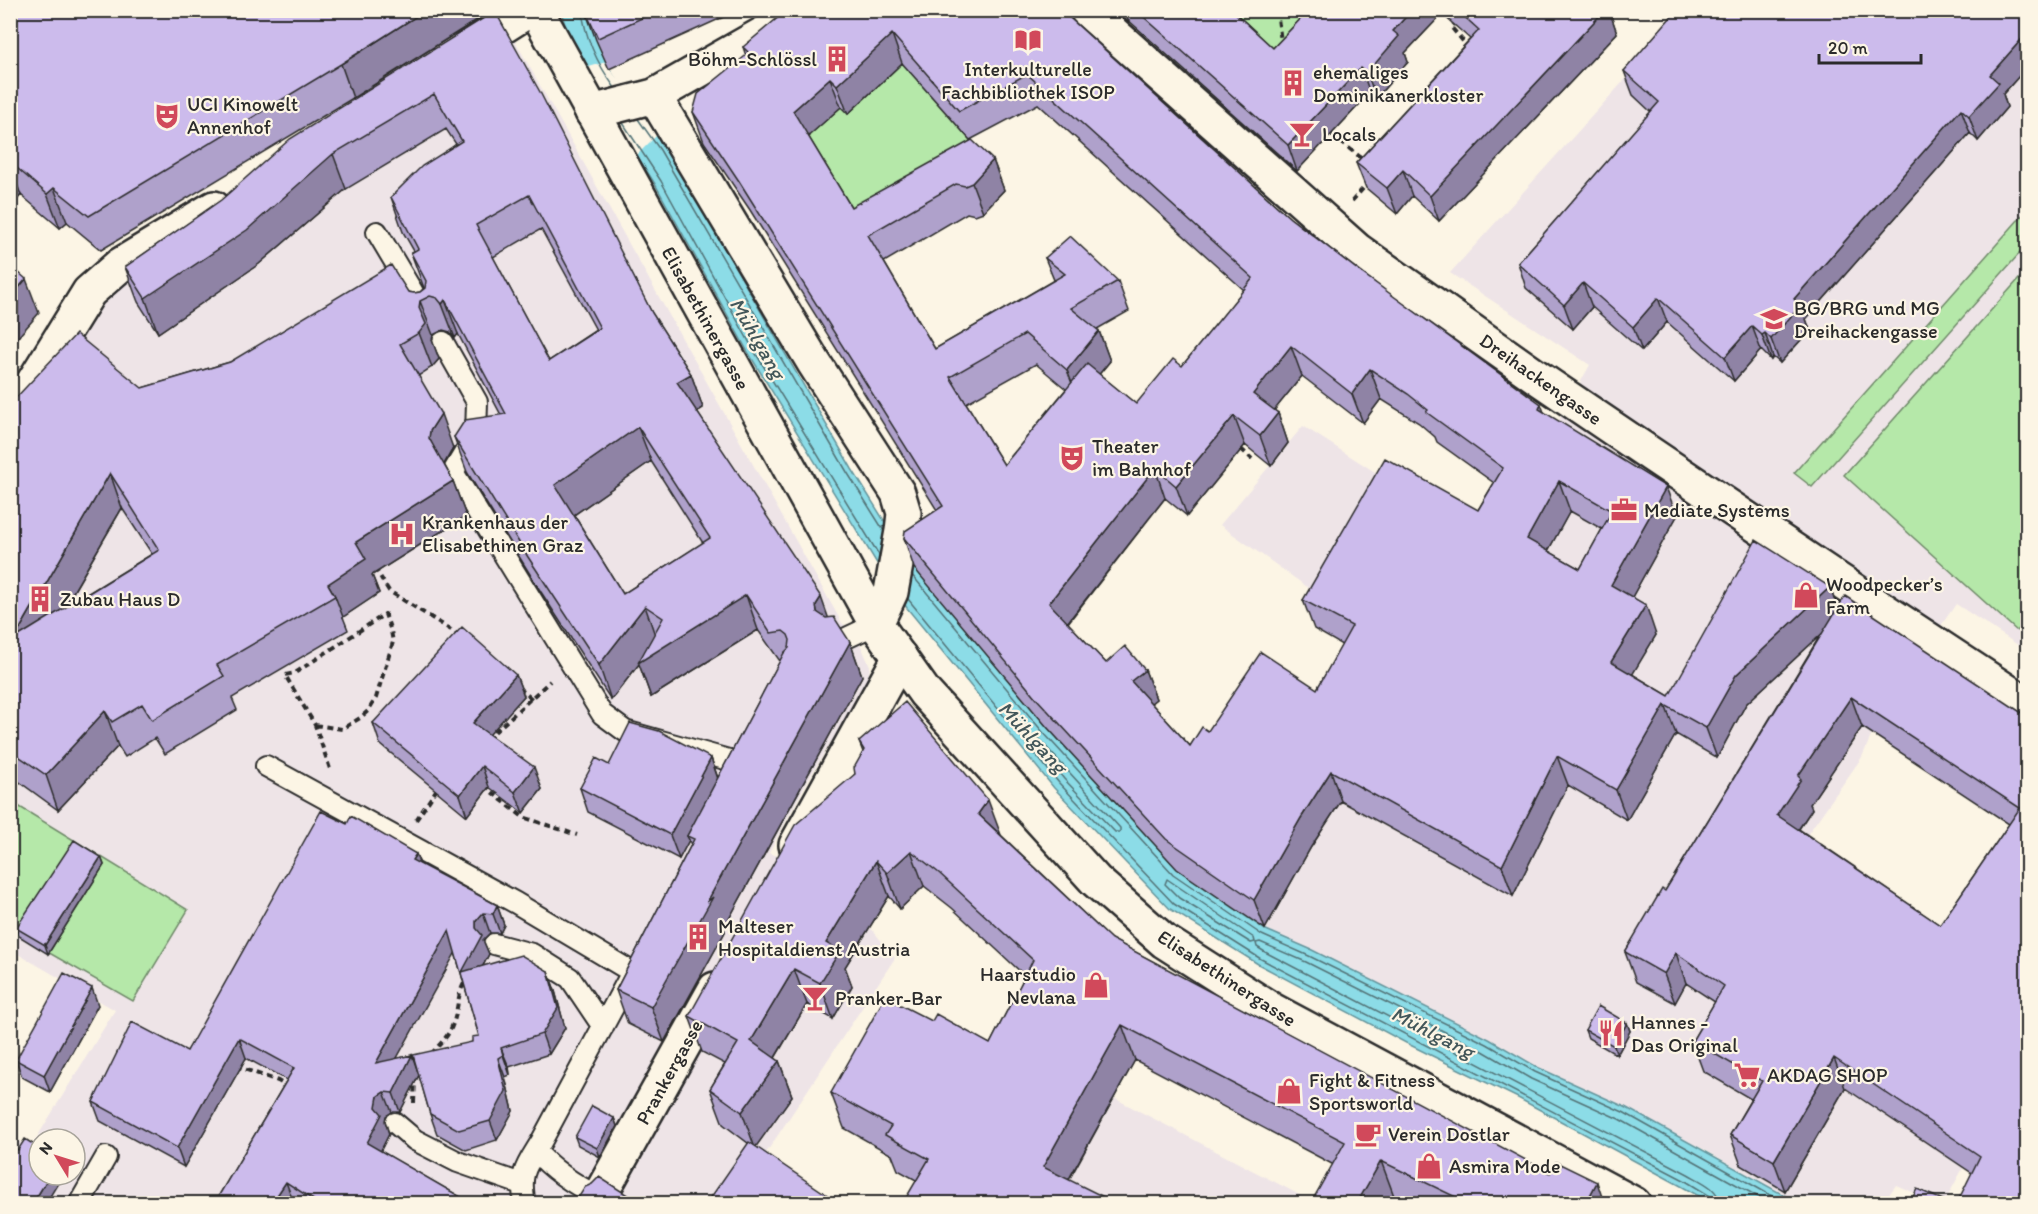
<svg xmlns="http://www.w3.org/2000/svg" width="2038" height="1214" font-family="Itim,sans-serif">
  <rect width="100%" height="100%" fill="#fcf5e5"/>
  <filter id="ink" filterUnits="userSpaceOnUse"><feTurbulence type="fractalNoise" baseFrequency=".0167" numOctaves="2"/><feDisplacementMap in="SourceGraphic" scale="12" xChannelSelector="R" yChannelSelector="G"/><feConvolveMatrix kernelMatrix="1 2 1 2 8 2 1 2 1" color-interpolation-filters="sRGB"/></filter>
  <g filter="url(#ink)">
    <!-- built -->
    <path fill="#eee4e7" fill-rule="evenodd" d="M1687 11H2027V645L2024 649 1956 604 1917 660 1872 734 1862 757 1747 920 2001 1082 1962 1170 1944 1203H1938L1896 1185 1883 1203H1798L1705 1150 1537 1067 1489 1039 1312 950 1263 928 1268 924 1363 656 1314 629 1317 594 1220 525 1303 426 1389 481 1497 525 1549 438 1590 365 1450 273Z
      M514 39 842 623 855 633 870 666 868 681 807 782 769 853 803 866 850 902 895 958 733 1203H11V1138L31 1147 115 1010 11 950 10 446 107 292ZM39 1139H75V1175H39Z
      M1072 1076 1315 1203 1005 1204Z"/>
    <!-- green -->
    <path fill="#b5e8a9" stroke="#708a6a" stroke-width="1.5" d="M1213 11H1341L1282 73Z
      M902 63 970 140 983 170 862 237 802 153 820 85 848 114Z
      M2027 210V245L1812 487 1794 473Z
      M2027 270 2028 620 2017 631 1844 475Z
      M10 801 188 910 133 1001 11 931Z"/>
    <!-- water -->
    <path fill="#8cdce7" stroke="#65959c" stroke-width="1.5" d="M561 11H587L609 69 665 146 852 469 911 564 1047 727 1177 869 1264 929 1312 950 1489 1039 1537 1067 1625 1107 1798 1203H1711L1681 1186 1518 1098 1406 1043 1258 964 1170 909 1054 788 907 608 881 570 748 352 655 184 574 56Z"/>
    <!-- pier -->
    <path fill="#fcf5e5" d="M606 62 609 69 627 89 659 133 635 157 582 69Z"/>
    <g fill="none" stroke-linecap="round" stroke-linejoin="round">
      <!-- shore -->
      <path stroke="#527276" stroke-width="1.5" d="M582 10C585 38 599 66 615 88
        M638 119 660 150 847 472 884 531
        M623 123 661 181 753 349 879 555
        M912 575 1042 731 1173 874 1262 935 1309 956 1487 1044 1535 1072 1623 1112 1786 1204
        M908 599 1059 783 1174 904 1261 959 1684 1180 1710 1196 1713 1204
        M1038 738 1120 828V832H1115L1064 779 1035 743V740Z
        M1167 879 1254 938 1255 942 1251 943 1179 898 1165 884Z
        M1720 1204C1719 1188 1700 1181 1688 1174L1265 952 1257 947 1256 943 1260 942 1306 962 1483 1051 1531 1079 1619 1119 1771 1204"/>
      <!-- lane casing -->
      <g stroke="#2b2b2b" stroke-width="24">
        <path id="lane" d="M377 232 427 316
          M443 342 477 402 476 434 453 472 602 714 625 731 743 764
          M840 641 876 624
          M266 766 516 903 632 972
          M494 944 532 954 570 978 603 1027
          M395 1123 415 1140 458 1162 521 1184
          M536 1151C553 1171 575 1185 599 1197
          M79 1204 106 1157
          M525 1204C519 1173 525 1168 541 1142L630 976"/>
      </g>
      <!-- street casing -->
      <g stroke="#2b2b2b" stroke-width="38">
        <path id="street" d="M1087 10 1357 250 1537 377 1652 455 1829 574 2028 705
          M466 50 529 10
          M654 96 814 363 898 493 904 513 902 531 891 592 876 624
          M592 112 654 96 793 17 801 10
          M10 420 89 292 120 265 214 208
          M796 845 900 657
          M595 1204 715 989"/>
      </g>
      <!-- secondary casing -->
      <g stroke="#2b2b2b" stroke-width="38">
        <path id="secondary" d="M536 10 876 624 925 693 1096 881 1164 941 1272 1010 1634 1204"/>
      </g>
      <!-- path -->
      <path stroke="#2b2b2b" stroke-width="4" stroke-dasharray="6 4.5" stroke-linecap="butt" d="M1277 10 1281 42
        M1457 21 1451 27 1468 47
        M1332 135 1364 160
        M1352 201 1367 184
        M1241 449 1252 459
        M375 568 389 591 459 635
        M519 688 532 699
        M315 725 342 729 360 718 368 711 376 698 393 642 391 631 385 614 295 673 285 675 315 725 330 769
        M487 739 550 681
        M484 786 523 817 577 835
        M416 820 439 786
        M431 1054C439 1045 448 1037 452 1026 459 1011 456 993 467 979
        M236 1066 278 1081 287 1086
        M414 1103 415 1078"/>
      <!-- lane -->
      <use href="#lane" stroke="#fcf5e5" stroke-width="20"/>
      <!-- street -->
      <use href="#street" stroke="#fcf5e5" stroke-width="33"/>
      <!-- secondary -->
      <use href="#secondary" stroke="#fcf5e5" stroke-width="33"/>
    </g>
    <!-- wall -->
    <path fill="#afa1cb" stroke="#2b2b2b" stroke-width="1.5" fill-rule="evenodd" d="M10 10 335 12 336 10H491V11L353 98 101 250 67 222 60 228 21 195 10 208Z
      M585 10H739L609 69 596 40Z
      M1061 10 1290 218 1544 412 1677 516 1632 597 1656 635 1632 674 1669 696 1830 587 1837 608 2028 717V1203L1972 1173 1845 1088 1785 1191 1741 1165 1730 1135 1751 1099 1703 1071 1692 1041 1715 1002 1686 983 1675 1003 1636 982 1625 952 1665 891 1821 634 1746 704 1717 758 1676 734 1627 820 1568 785 1513 896 1341 801 1311 847 1265 929 1177 869 1047 727 914 568 904 538 937 510 750 210 704 142 693 112 746 56 743 47ZM902 63 970 140 1038 104 1244 290 1182 366 1136 404 1099 374 1110 361 1099 331 1097 329 1129 311 1118 281 1045 258 1054 280 935 349 884 262 967 213 975 215 983 212 1004 190 993 160 851 207 808 136 841 107 848 114ZM1036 364 1066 389 1004 465 966 403ZM1302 376 1363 423 1381 399 1419 423 1435 437 1437 442 1494 483 1478 510 1303 600 1314 629 1342 645 1317 689 1208 731 1190 746 1151 703 1156 699 1145 670 1106 663 1068 623 1165 498 1187 516 1245 445 1271 466 1288 443 1278 413 1274 410ZM1570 511 1602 529 1580 569 1548 551ZM1862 727 2009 824 1940 925 1799 829 1812 809 1810 804Z
      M1117 10H1232L1273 48 1309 10H1609L1617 33 1439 221 1412 196 1397 214 1366 188 1356 163 1470 39 1442 14 1405 53 1408 62 1376 98 1370 93 1297 171Z
      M2028 10V66L2003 94 2007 107 1978 141 1970 133 1806 319 1810 330 1780 363 1773 357 1771 360 1761 350 1734 381 1667 322 1642 351 1592 307 1573 329 1526 288 1518 263 1651 112 1633 95 1624 71Z
      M495 11 652 313 691 374 703 408 697 412 828 618 850 642 862 676 724 928 725 932 664 1042 628 1024 616 990 691 845 689 840 679 859 588 812 580 788 609 765 711 758 718 778 780 661 758 630 651 697 639 664 611 700 541 592 467 472 454 437 501 415 458 334 455 338 450 332 443 330 433 335 432 340 439 359 432 367 418 376 453 448 444 464 453 481 466 516 372 575 379 593 343 617 348 630 232 698 237 710 165 754 155 738 125 757 118 746 58 810 10 775V404L142 388 230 362 408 292 414 293 420 292 424 288 411 253 414 251 403 232 391 197 456 144 446 129 346 189 259 264 158 333 138 302 125 267ZM541 229 596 330 549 361 493 257ZM651 461 703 543 623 594 574 515ZM122 508 152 554 64 608Z
      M516 675 524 696 489 734 542 789 523 813 489 787 467 816 380 744 373 723Z
      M859 742 1001 835 1111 939 1604 1203H1409L1332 1164 1135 1060 1069 1180H916L898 1170 892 1155 844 1128 831 1093 932 1021 990 1044 1025 976 952 908 924 886 900 909 889 896 845 967 852 986 833 1019 807 1004 775 1058 779 1061 792 1096 756 1146 748 1143 723 1124 710 1089 725 1064 702 1052 689 1016 855 774 863 752Z
      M347 824 416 854 420 864 497 905 504 925 500 933H490L483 940 489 954 483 966 548 971 555 991 565 1028 549 1054 509 1067 510 1075 505 1077 513 1111 497 1140 466 1150 437 1134 430 1114 419 1075 400 1112H392L386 1116 385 1121 389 1134 380 1151 471 1203H296L293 1201 292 1203H215V1202L287 1080 246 1058 184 1167 100 1121 93 1102 187 1051ZM455 952 479 1036 472 1042 419 1074 412 1055 396 1059Z
      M101 857 104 865 48 954 19 936 16 928Z
      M98 1005 50 1092 22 1077 16 1060Z
      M1627 1023 1630 1031 1617 1055 1588 1038 1585 1030Z
      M614 1118 617 1126 600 1157 578 1145 575 1137Z"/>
    <!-- shaded-wall -->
    <path fill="#8f83a5" stroke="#2b2b2b" stroke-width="1.5" d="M426 10H491V11L353 98 341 64Z
      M1412 10H1441L1442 14 1405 53 1408 62 1376 98 1367 73 1393 31Z
      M1605 10H1609L1617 33 1439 221 1430 196Z
      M2028 32V66L2003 94 2007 107 1978 141 1969 116 1990 75Z
      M892 34 902 63 848 114 837 85Z
      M1361 68 1370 93 1297 171 1288 145Z
      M830 78 841 107 804 140 793 111Z
      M1961 109 1970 133 1806 319 1810 330 1780 363 1771 339 1794 299Z
      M333 154 346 189 259 264 158 333 145 298Z
      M993 160 1004 190 983 212 972 183Z
      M10 165 21 195 10 208Z
      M1403 170 1412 196 1397 214 1387 188Z
      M54 188 67 222 60 228 47 194Z
      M26 279 39 313 19 336 10 350V298Z
      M1583 283 1592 307 1573 329 1564 305Z
      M1658 298 1667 322 1642 351 1633 327Z
      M445 300 458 334 455 338 442 304Z
      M420 301 433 335 432 340 439 359 432 367 419 333V308Z
      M1752 326 1761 350 1734 381 1725 357Z
      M1099 331 1110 361 1078 400 1067 370Z
      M1765 333 1773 357 1771 360 1762 335Z
      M1291 346 1302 376 1264 423 1253 394Z
      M1370 369 1381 399 1363 423 1352 394Z
      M691 374 703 408 689 417 677 382Z
      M1541 404 1552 434 1539 409Z
      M1278 413 1288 443 1271 466 1260 436Z
      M441 414 453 448 443 466 429 438 430 431Z
      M1234 416 1245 445 1187 516 1176 486Z
      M638 427 651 461 568 519 555 485Z
      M1155 468 1165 498 1060 632 1049 603Z
      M110 473 122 508 26 673 14 639Z
      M453 481 466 516 372 575 379 593 343 617 335 596 328 584 356 542Z
      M1559 481 1570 511 1538 569 1527 539Z
      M1666 487 1677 516 1622 615 1611 585Z
      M1830 587 1840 617 1746 704 1717 758 1706 728 1736 675Z
      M746 595 758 630 651 697 639 664 611 700 599 665 645 606 657 641Z
      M821 597 833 631 817 612 816 605Z
      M1646 605 1656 635 1622 692 1611 662Z
      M850 642 862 676 724 928 725 932 664 1042 651 1007 707 902Z
      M1145 670 1156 699 1141 711 1131 681Z
      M516 675 524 696 481 744 473 723Z
      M1851 697 1862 727 1810 804 1812 809 1788 845 1777 815 1798 776Z
      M1665 705 1676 734 1627 820 1616 790Z
      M105 711 118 746 58 810 46 775Z
      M1557 756 1568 785 1513 896 1502 866Z
      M711 758 719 782 687 836 689 840 679 859 670 835Z
      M482 766 489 787 467 816 460 795Z
      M534 767 542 789 523 813 515 792Z
      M1331 771 1341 801 1311 847 1265 929 1254 900 1301 818Z
      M988 800 1001 835 978 814Z
      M911 851 924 886 900 909 887 873Z
      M416 854 423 873 412 860Z
      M101 857 104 865 48 954 45 945Z
      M876 861 889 896 845 967 852 986 833 1019 820 983 826 943Z
      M497 905 504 925 500 933 493 914Z
      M483 913 490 933 483 940 489 954 469 992 462 972 476 928V921Z
      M449 931 457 950 383 1083 376 1063Z
      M1676 953 1686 983 1675 1003 1664 974Z
      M794 969 807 1004 764 1076 751 1041Z
      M548 971 555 991 565 1028 549 1054 542 1034Z
      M92 988 98 1005 50 1092 44 1075Z
      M1627 1023 1630 1031 1617 1055 1614 1046Z
      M1122 1025 1135 1060 1056 1202 1043 1167Z
      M239 1038 246 1058 184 1167 177 1148Z
      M501 1048 509 1067 510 1075 503 1055Z
      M412 1055 419 1075 400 1112 393 1093Z
      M498 1058 505 1077 513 1111 497 1140 490 1121Z
      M1834 1058 1845 1088 1785 1191 1774 1161Z
      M779 1061 792 1096 755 1148 742 1112Z
      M384 1092 392 1112 386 1116 385 1121 389 1134 375 1162 367 1143 378 1096Z
      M614 1118 617 1126 600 1157 597 1148Z
      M1381 1161 1394 1196 1390 1203H1357Z
      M50 1175H63L46 1203H33Z
      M286 1182 293 1201 292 1203H272Z
      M1597 1182 1604 1203H1586Z"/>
    <!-- building -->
    <path fill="#ccbbec" stroke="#2b2b2b" stroke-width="1.5" fill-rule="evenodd" d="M10 10H303L335 12 336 10H426L341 64 89 216 54 188 47 194 10 162Z
      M585 10H659L598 38Z
      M787 10H1061L1290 218 1359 271 1541 404 1539 409 1666 487 1611 585 1646 605 1611 662 1669 696 1756 540 1830 587 1736 675 1706 728 1665 705 1616 790 1557 756 1502 866 1331 771 1301 818 1254 900 1166 839 1036 698 904 538 905 531 943 506 739 181 693 112 698 94 749 53 743 47ZM892 34 959 111 1027 74 1253 278 1182 366 1173 359 1136 404 1087 364 1004 465 950 377 1025 334 1067 370 1099 331 1071 308 1118 281 1070 236 1045 258 1065 274 935 349 868 235 956 184 965 186 972 183 993 160 972 140 851 207 793 111 830 78 837 85ZM1291 346 1352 394 1370 369 1408 394 1428 410 1426 412 1503 468 1478 510 1385 458 1303 600 1352 626 1317 689 1261 652 1208 731 1202 727 1190 746 1131 681 1145 670 1125 646 1106 663 1049 603 1155 468 1176 486 1234 416 1260 436 1278 413 1253 394ZM1559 481 1612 511 1580 569 1527 539Z
      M1136 10H1232L1273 48 1309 10H1412L1393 31 1399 36 1367 73 1361 68 1288 145Z
      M1457 10H1605L1430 196 1403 170 1387 188 1356 163 1479 30Z
      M1677 10H2028V32L1990 75 1999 83 1969 116 1961 109 1794 299 1801 305 1771 339 1765 333 1762 335 1752 326 1725 357 1658 298 1633 327 1583 283 1564 305 1518 263 1659 102 1624 71Z
      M495 11 540 92 652 313 691 374 677 382 821 597 816 605 817 612 826 618 834 617 850 642 707 902 713 897 651 1007 616 990 694 839 687 836 784 653 789 648 790 640 788 635 783 631 771 633 746 595 638 663 663 618 645 606 599 665 528 557 454 437 465 420 506 414 445 300 442 304 437 298 430 296 420 301 419 308 426 324 419 333 400 344 441 414 430 431 429 438 453 481 356 542 366 559 328 584 335 596 217 665 224 676 152 720 142 704 112 722 105 711 46 775 10 750V404L76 334 142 388 230 362 391 265 408 292 414 293 420 292 425 288 426 281 411 253 418 249 391 197 422 166 462 141 434 94 333 154 247 230 145 298 125 267 221 200 290 139ZM529 195 600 328 549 361 476 225ZM638 427 710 538 623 594 555 485ZM110 473 159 550 14 639Z
      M10 265 26 279 10 298Z
      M1845 596 2028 717V1203H1957L1980 1156 1834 1058 1774 1161 1730 1135 1762 1081 1692 1041 1724 986 1676 953 1664 974 1625 952 1662 889 1665 891ZM1851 697 2020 808 1940 925 1777 815 1801 779 1798 776Z
      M462 627 516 675 473 723 534 767 515 792 482 766 460 795 373 723Z
      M905 702 988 800 978 814 1111 939 1550 1173 1556 1162 1597 1182 1586 1203H1468L1381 1161 1357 1203H1311L1345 1142 1122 1025 1043 1167 1116 1203H903L929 1159 885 1135 891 1126 831 1093 885 997 932 1021 936 1014 990 1044 1033 960 939 873 911 851 887 873 876 861 826 943 840 951 820 983 794 969 751 1041 779 1061 742 1112 710 1089 738 1043 689 1016 795 825 855 774 854 768 864 750 859 742Z
      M630 723 659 731 711 758 670 835 580 788 596 758 609 765Z
      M321 811 347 824 351 816 416 854 412 860 497 905 493 914 483 913 476 921V928L482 935 462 972 521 955 548 971 558 1008 542 1034 501 1048 503 1055 498 1058 506 1091 490 1121 459 1130 430 1114 413 1055 472 1042V1037L479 1036 449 931 376 1063 412 1055 393 1093 384 1092 378 1096 376 1107 382 1114 367 1143 471 1203H318L286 1182 272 1203H218L215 1202 294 1068 239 1038 177 1148 93 1102 132 1022 187 1051Z
      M74 840 101 857 45 945 16 928Z
      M64 973 92 988 44 1075 16 1060Z
      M1598 1006 1627 1023 1614 1046 1585 1030Z
      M592 1106 614 1118 597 1148 575 1137Z
      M25 1139 39 1148V1175H50L33 1203H10V1144L18 1150Z
      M749 1142 839 1203H707Z
      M599 1177 640 1203H575L585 1187 592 1184Z
      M1917 1189 1950 1203H1910Z"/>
  </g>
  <!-- icons -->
  <defs>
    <g id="library-bare" transform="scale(2.07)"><path d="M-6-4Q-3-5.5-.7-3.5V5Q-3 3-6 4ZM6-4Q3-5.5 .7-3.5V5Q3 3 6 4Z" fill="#d1495b" stroke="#fcf5e5" stroke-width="2.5" paint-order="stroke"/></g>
    <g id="building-bare" transform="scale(2.07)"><path d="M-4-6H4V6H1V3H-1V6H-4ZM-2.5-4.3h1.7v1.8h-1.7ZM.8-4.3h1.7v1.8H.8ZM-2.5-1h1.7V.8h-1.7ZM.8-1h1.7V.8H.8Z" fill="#d1495b" stroke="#fcf5e5" stroke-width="2.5" paint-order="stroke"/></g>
    <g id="theatre-bare" transform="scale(2.07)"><path d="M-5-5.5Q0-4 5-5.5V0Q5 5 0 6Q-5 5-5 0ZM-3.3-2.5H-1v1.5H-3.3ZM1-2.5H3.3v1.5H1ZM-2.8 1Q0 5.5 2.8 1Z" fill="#d1495b" stroke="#fcf5e5" stroke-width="2.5" paint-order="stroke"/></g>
    <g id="bar-bare" transform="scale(2.07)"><path d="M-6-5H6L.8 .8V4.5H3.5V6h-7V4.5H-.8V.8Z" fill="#d1495b" stroke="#fcf5e5" stroke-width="2.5" paint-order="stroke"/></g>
    <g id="school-bare" transform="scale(2.07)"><path d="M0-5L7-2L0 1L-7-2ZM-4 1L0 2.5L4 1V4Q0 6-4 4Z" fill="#d1495b" stroke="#fcf5e5" stroke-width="2.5" paint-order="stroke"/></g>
    <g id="office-bare" transform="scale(2.07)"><path d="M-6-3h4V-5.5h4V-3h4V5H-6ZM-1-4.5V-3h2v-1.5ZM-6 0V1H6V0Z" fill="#d1495b" stroke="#fcf5e5" stroke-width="2.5" paint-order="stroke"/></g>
    <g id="hospital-bare" transform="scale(2.07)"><path d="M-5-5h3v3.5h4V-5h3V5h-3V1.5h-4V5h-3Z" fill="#d1495b" stroke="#fcf5e5" stroke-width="2.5" paint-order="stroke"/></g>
    <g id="shop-bare" transform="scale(2.07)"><path d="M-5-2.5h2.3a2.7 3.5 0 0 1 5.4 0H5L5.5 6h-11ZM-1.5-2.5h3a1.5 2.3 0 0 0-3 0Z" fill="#d1495b" stroke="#fcf5e5" stroke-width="2.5" paint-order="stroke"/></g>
    <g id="restaurant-bare" transform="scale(2.07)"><path d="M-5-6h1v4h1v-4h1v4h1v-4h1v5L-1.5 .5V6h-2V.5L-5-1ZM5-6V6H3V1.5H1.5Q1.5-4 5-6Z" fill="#d1495b" stroke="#fcf5e5" stroke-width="2.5" paint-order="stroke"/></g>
    <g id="supermarket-bare" transform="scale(2.07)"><path d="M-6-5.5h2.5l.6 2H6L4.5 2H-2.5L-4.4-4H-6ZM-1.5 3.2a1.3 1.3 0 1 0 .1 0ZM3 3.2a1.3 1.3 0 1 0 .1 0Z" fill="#d1495b" stroke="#fcf5e5" stroke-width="2.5" paint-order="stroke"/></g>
    <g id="cafe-bare" transform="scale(2.07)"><path d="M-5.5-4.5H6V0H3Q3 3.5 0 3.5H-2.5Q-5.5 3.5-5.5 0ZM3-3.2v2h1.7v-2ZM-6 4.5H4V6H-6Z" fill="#d1495b" stroke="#fcf5e5" stroke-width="2.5" paint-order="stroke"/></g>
  </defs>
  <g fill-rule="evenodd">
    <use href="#library-bare" x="1028" y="40"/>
    <use href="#building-bare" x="837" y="59"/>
    <use href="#building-bare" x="1293" y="83"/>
    <use href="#theatre-bare" x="167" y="116"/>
    <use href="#bar-bare" x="1302" y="134"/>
    <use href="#school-bare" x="1774" y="319"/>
    <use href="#theatre-bare" x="1072" y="458"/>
    <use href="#office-bare" x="1624" y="510"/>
    <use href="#hospital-bare" x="402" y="534"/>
    <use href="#shop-bare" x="1806" y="595"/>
    <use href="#building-bare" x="40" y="599"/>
    <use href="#building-bare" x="698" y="937"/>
    <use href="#shop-bare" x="1096" y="985"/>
    <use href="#bar-bare" x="815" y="998"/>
    <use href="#restaurant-bare" x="1611" y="1033"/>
    <use href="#supermarket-bare" x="1747" y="1075"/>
    <use href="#shop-bare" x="1289" y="1091"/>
    <use href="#cafe-bare" x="1368" y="1134"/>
    <use href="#shop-bare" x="1429" y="1166"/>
  </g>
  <g text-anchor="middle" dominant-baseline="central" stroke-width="4.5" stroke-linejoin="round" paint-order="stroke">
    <!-- poi labels -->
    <g font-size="20" fill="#2b2b2b" stroke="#fcf5e5" text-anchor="start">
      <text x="817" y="59" text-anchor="end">Böhm-Schlössl</text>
      <text x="1028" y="69" text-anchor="middle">Interkulturelle<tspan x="1028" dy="23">Fachbibliothek ISOP</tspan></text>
      <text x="1313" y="72">ehemaliges<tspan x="1313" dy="23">Dominikanerkloster</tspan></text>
      <text x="187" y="104">UCI Kinowelt<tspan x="187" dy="23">Annenhof</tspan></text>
      <text x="1322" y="134">Locals</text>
      <text x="1794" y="308">BG/BRG und MG<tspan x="1794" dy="23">Dreihackengasse</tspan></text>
      <text x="1092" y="446">Theater<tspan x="1092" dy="23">im Bahnhof</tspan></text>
      <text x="1644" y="510">Mediate Systems</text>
      <text x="422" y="522">Krankenhaus der<tspan x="422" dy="23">Elisabethinen Graz</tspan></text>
      <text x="1826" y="584">Woodpecker’s<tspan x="1826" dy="23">Farm</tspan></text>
      <text x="60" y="599">Zubau Haus D</text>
      <text x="718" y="926">Malteser<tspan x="718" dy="23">Hospitaldienst Austria</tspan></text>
      <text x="1076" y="974" text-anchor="end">Haarstudio<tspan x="1076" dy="23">Nevlana</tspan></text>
      <text x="835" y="998">Pranker-Bar</text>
      <text x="1631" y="1022">Hannes -<tspan x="1631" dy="23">Das Original</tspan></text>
      <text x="1767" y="1075">AKDAG SHOP</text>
      <text x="1309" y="1080">Fight &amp; Fitness<tspan x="1309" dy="23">Sportsworld</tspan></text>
      <text x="1388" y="1134">Verein Dostlar</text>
      <text x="1449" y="1166">Asmira Mode</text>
    </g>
    <!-- street labels -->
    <g font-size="20" fill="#2b2b2b" stroke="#fcf5e5">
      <text transform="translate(706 318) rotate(61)">Elisabethinergasse</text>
      <text transform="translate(1541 379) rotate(35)">Dreihackengasse</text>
      <text transform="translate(1227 978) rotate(33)">Elisabethinergasse</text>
      <text transform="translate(669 1072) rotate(-61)">Prankergasse</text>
    </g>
    <!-- water labels -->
    <g font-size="21" font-style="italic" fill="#43575a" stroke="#fcf5e5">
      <text transform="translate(758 338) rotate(60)">Mühlgang</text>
      <text transform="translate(1033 737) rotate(47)">Mühlgang</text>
      <text transform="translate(1433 1032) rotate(27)">Mühlgang</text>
    </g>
  </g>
  <!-- margin -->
  <rect width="2038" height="1214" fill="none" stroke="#fcf5e5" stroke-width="36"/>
  <rect x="18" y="18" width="2002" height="1178" fill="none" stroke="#2b2b2b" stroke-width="2" filter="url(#ink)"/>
  <!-- north arrow -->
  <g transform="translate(57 1157) rotate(308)"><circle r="28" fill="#fcf5e5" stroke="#a8a49b" stroke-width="1.5"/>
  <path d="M0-4.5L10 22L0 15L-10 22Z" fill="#d1495b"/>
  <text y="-9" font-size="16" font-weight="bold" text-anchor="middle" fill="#2b2b2b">N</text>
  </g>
  <!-- scale -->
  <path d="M1819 54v9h102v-9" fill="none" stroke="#2b2b2b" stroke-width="3"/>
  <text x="1828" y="54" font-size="18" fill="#2b2b2b" stroke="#fcf5e5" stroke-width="4.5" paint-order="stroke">20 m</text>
</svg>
